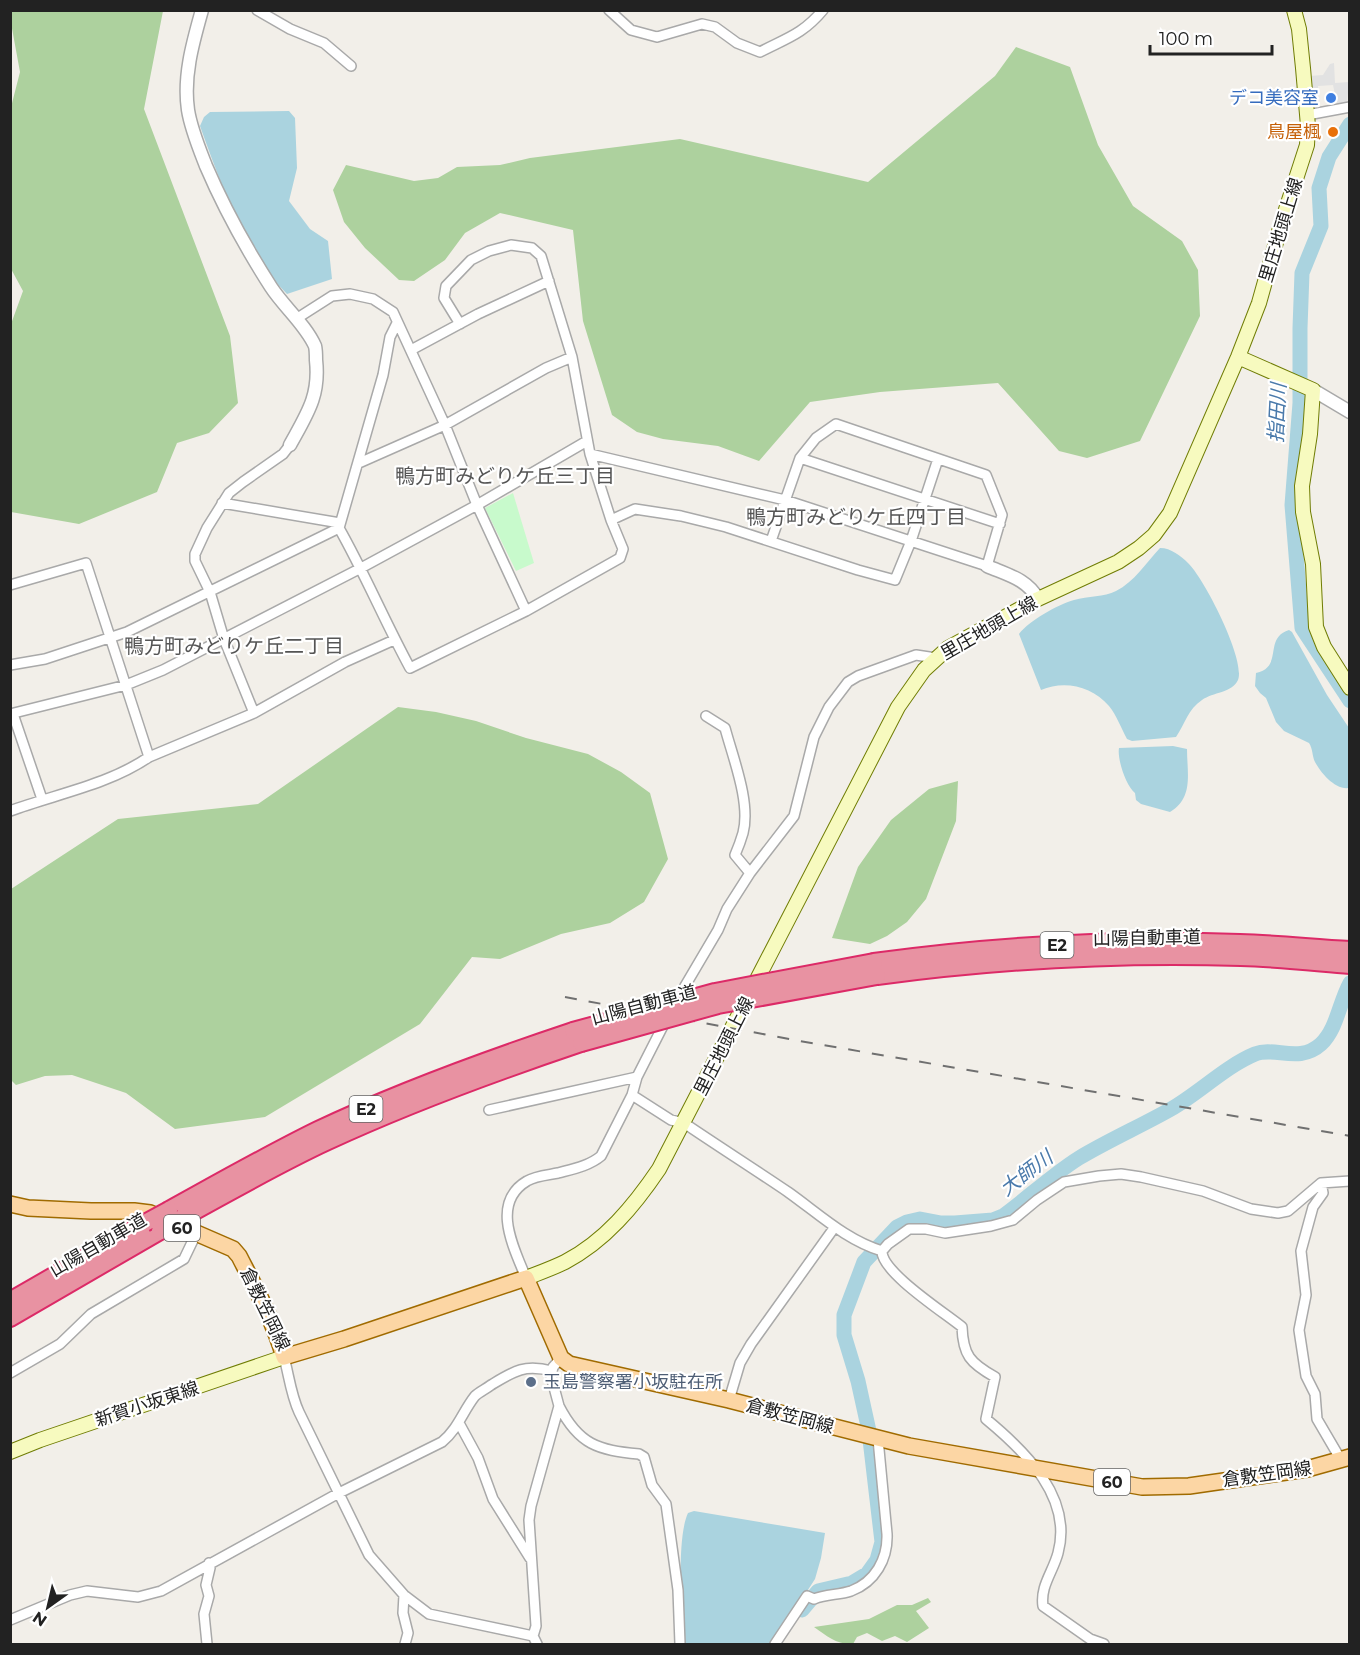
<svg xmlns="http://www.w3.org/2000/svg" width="1360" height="1655" font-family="Montserrat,'Noto Sans JP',sans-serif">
  <rect width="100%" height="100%" fill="#f2efe9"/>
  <!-- forest -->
  <path fill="#add19e" d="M11 11H163L144 109 230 336 238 403 209 433 177 443 157 492 79 524 11 512V324L23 291 10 267V111L20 72 11 23Z
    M1016 47 1070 67 1098 145 1133 206 1182 241 1198 270 1200 316 1140 441 1087 458 1059 451 998 383 880 392 810 402 759 461 718 446 663 439 637 432 612 415 583 321 573 230 500 213 465 233 445 260 414 281 399 280 365 248 344 222 333 190 346 165 414 181 438 178 457 167 500 165 530 158 680 139 868 182 995 76Z
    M398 707 436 712 476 721 526 738 588 754 621 772 650 793 668 859 644 902 610 923 561 934 500 959 472 957 420 1024 265 1117 175 1129 126 1093 72 1075 45 1076 16 1085 11 1080V889L118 819 258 804Z
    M958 781 956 821 926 899 907 922 887 936 870 944 832 938 858 867 891 820 929 789Z
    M928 1598 931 1602 916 1611 929 1628 907 1642 895 1636 882 1641 867 1633 857 1637 853 1644C837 1645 827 1636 814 1627L869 1619 897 1605H912Z"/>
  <!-- park -->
  <path fill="#c8facc" d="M513 493 534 563 516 571 485 508Z"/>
  <!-- parking -->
  <path fill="#e2e2e2" d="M1334 63 1335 83 1349 82 1347 103 1337 104 1333 85 1318 86 1319 107 1311 109 1309 76 1323 75 1330 64Z"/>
  <!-- water -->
  <path fill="#aad3df" d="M289 111 295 118 297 168 289 201 310 229 328 241 332 279 287 294C244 252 220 181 200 126L204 117 210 112Z
    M1160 548C1171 548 1181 556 1188 563 1204 578 1246 660 1238 680 1232 693 1213 692 1202 700 1188 709 1185 724 1176 737L1132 741 1127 739C1121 728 1117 716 1109 706 1092 686 1064 680 1041 690L1019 634C1030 620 1057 605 1074 600 1088 596 1104 597 1116 591 1134 582 1146 563 1160 548Z
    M1289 630 1292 632 1327 695 1349 728V788C1335 790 1321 773 1315 762 1312 756 1313 749 1309 743L1284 731 1276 722 1266 698 1260 693 1255 686 1256 673C1284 667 1263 638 1289 630Z
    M1173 746 1187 749C1187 773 1194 798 1170 812L1141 804 1136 800 1135 793C1126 786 1117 759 1119 748Z
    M694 1511 825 1533 821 1558 815 1579 773 1644H683C682 1614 676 1539 688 1513Z"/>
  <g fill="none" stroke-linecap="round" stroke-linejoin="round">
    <!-- river -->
    <path stroke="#aad3df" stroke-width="15" d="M1350 124 1329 157 1319 188 1321 226 1302 273 1300 328V403L1292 505 1302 628 1350 701
      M802 1610 818 1591 852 1583 867 1574 877 1560 882 1542 869 1431 858 1381 844 1335V1315L864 1262 897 1227 907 1222 920 1219 941 1223H955L993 1220 1003 1216C1029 1197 1052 1175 1079 1158 1109 1140 1141 1126 1171 1109 1199 1093 1226 1066 1255 1054 1275 1046 1299 1064 1321 1044 1337 1029 1339 1003 1350 983"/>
    <!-- minor casing -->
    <g stroke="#a9a9a9" stroke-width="12">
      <path id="minor" d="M257 10 290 29 324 43 351 66
        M609 10 631 30 657 37 702 24 715 27 737 43 760 52C787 38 803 34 823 10
        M1307 115 1350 107
        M296 319 332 296 350 294 373 299 393 312 445 425 477 505 526 611
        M411 350 478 314 549 281
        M590 454 785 500 987 566 1002 515 986 475 836 424 816 438 800 458 771 541
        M800 458 1000 524
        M359 463 445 425 546 368 572 357
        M222 503 340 523
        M611 520 635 509 681 516 726 527 858 570 895 580 911 541 938 459
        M339 528C365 574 385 622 410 668L526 611 620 558 623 549 611 520 590 454 572 357 541 256 532 248 511 245 489 251 471 260 446 286 444 298 460 324
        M10 585 86 563 149 757
        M10 665 45 659 127 632 339 528 383 375 390 337 397 323
        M254 713 224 639 210 592 195 561V554L207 528 229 493 243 482 283 454 290 445
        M10 714 126 685 163 670 361 568 477 505 587 441
        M13 714 42 799
        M706 716 725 728C733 758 751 803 743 833 741 840 738 848 735 855L750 873
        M10 811C56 794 108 785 149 757L254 713 345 662 394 640
        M675 1003 718 930 727 909 750 873 794 816 814 737 829 707 848 682 858 676 916 655 936 658
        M632 1095 671 1120 684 1123C718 1146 754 1169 788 1192 819 1214 846 1240 882 1251 881 1272 945 1313 962 1327 963 1355 970 1363 995 1377L986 1419C1026 1452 1073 1498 1058 1553 1053 1572 1040 1586 1043 1606L1090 1639 1104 1644
        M489 1110 637 1077
        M1321 1183 1323 1193 1313 1207 1301 1251 1306 1295 1299 1330 1306 1376 1315 1394 1317 1419 1341 1460
        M882 1251 888 1244 909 1229H926L945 1233 991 1226 1013 1220 1037 1200 1064 1182 1099 1176 1121 1174 1141 1177 1203 1191 1251 1209 1278 1213 1288 1211 1321 1183 1350 1181
        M526 1278C514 1248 490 1203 527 1181 535 1176 548 1175 558 1173 573 1169 589 1166 601 1156L632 1095 637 1077 667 1018
        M284 1357C289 1376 291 1395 299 1412L369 1555 404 1595 429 1614 533 1636
        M10 1373 60 1344 91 1314 184 1259 196 1234
        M729 1400 740 1363 751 1344 834 1228
        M559 1406C579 1445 598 1450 639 1454L644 1457 652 1485 666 1504 678 1590 680 1644
        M459 1423 478 1458 493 1499 530 1558
        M404 1595 403 1613 408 1633 405 1644
        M10 1620 70 1595 87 1591 138 1597 161 1591 337 1494 442 1442C458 1429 463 1411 475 1396 479 1392 486 1389 491 1385 514 1371 524 1364 552 1371
        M207 1644 204 1614 209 1596 206 1585 210 1568 209 1563
        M537 1644 533 1636 536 1626 529 1520 531 1506 559 1406 551 1376 553 1367 561 1358
        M775 1644 807 1596 814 1599C826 1594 839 1595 851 1591 875 1582 888 1559 887 1534L878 1439"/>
    </g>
    <!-- tertiary casing -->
    <g stroke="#a9a9a9" stroke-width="15">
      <path id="tertiary" d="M202 10C193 42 183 76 188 110 191 129 199 148 206 166 224 208 246 248 271 287 284 307 305 324 315 346 316 350 316 355 316 360 320 396 307 414 290 445
        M1313 390 1350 412
        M987 566C1008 575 1027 579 1038 599"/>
    </g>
    <!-- secondary casing -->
    <g stroke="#707d05" stroke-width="16">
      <path id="secondary" d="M1238 357 1313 390 1310 434 1302 486 1303 512 1313 564 1316 627 1324 647 1350 688
        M526 1278C539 1273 553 1268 565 1262 605 1241 634 1206 659 1169L898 707 924 670 948 648 1038 599 1118 562 1139 548 1154 535 1170 513 1238 357 1259 303 1280 228 1307 145 1308 126 1303 68 1299 29 1294 10
        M10 1452 40 1440 284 1357"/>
    </g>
    <!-- primary casing -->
    <g stroke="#a06b00" stroke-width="18">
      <path id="primary" d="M10 1204 28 1208 91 1211H134L150 1213 233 1249 239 1256C256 1289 274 1322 284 1357L344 1339 526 1278 561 1358 569 1364 729 1400 909 1446 1142 1487 1189 1486 1307 1469 1350 1457"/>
    </g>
    <!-- motorway casing -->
    <g stroke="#dc2a67" stroke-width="20">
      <path id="motorway" d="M874 962C995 945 1118 939 1240 943 1276 944 1313 948 1350 950
        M877 976C997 960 1119 953 1241 957 1277 958 1313 962 1350 965
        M169 1210C218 1183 267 1155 318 1130 400 1091 486 1060 573 1031
        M182 1218C230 1192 278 1164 328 1141 410 1103 495 1072 581 1043
        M10 1301 145 1223
        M10 1318 160 1231"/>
    </g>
    <!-- minor -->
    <use href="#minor" stroke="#fff" stroke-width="9"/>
    <!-- tertiary -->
    <use href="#tertiary" stroke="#fff" stroke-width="12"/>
    <!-- secondary -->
    <use href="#secondary" stroke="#f7fabf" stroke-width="14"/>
    <!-- primary -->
    <use href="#primary" stroke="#fcd6a4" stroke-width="15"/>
    <!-- motorway -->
    <use href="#motorway" stroke="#e892a2" stroke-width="16"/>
    <!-- rail -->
    <path stroke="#707070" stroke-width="2" stroke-dasharray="12 12" stroke-linecap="butt" d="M565 997 800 1041 1350 1136"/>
    <!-- motorway-bridge casing -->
    <g stroke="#dc2a67" stroke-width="20" stroke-linecap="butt">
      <path id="motorway-bridge" d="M573 1031 715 992 874 962
        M581 1043 718 1005 877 976
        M145 1223 169 1210
        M160 1231 182 1218"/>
    </g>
    <!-- motorway-bridge -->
    <use href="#motorway-bridge" stroke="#e892a2" stroke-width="16"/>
  </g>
  <!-- markers -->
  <circle fill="#3f7fe0" stroke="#fff" stroke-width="2" cx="1331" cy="98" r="6"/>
  <circle fill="#e8710a" stroke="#fff" stroke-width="2" cx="1333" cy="132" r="6"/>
  <circle fill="#5c6f8a" stroke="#fff" stroke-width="2" cx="531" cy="1382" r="6"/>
  <g text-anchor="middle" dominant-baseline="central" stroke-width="4.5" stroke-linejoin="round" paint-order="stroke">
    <!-- shield labels -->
    <g fill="#fff" stroke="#646464" stroke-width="1.5">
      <rect x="1040.5" y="932" width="33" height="26" rx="4.5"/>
      <rect x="349.5" y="1096" width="33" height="26" rx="4.5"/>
      <rect x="164" y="1215" width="36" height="26" rx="4.5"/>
      <rect x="1094" y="1469" width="36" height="26" rx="4.5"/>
    </g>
    <g font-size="16" font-weight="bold" fill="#222">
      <text x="1057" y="945">E2</text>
      <text x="366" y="1109">E2</text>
      <text x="182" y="1228">60</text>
      <text x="1112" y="1482">60</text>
    </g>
    <!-- shop labels -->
    <g font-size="18" fill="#366cbe" stroke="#fff" text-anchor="end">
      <text x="1319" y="98">デコ美容室</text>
    </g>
    <!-- food labels -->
    <g font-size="18" fill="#c56008" stroke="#fff" text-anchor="end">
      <text x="1321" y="132">鳥屋楓</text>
    </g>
    <!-- street labels -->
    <g font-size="18" fill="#222" stroke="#fff">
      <text transform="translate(1281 230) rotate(-73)">里庄地頭上線</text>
      <text transform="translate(989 628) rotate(-30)">里庄地頭上線</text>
      <text transform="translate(1147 938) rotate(-1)">山陽自動車道</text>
      <text transform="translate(644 1005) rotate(-15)">山陽自動車道</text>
      <text transform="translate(724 1046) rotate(-63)">里庄地頭上線</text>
      <text transform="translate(98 1245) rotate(-30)">山陽自動車道</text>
      <text transform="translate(265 1309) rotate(64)">倉敷笠岡線</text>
      <text transform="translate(147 1404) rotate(-18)">新賀小坂東線</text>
      <text transform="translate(790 1416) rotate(15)">倉敷笠岡線</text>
      <text transform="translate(1267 1474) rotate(-8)">倉敷笠岡線</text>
    </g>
    <!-- service labels -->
    <g font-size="18" fill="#4e5e75" stroke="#fff" text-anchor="start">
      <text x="543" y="1382">玉島警察署小坂駐在所</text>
    </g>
    <!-- water labels -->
    <g font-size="20" font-style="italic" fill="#4a7aab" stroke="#fff">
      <text transform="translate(1277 413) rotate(-87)">指田川</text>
      <text transform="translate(1026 1173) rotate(-37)">大師川</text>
    </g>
    <!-- neighbourhood labels -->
    <g font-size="20" fill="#555" stroke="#fff">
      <text x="505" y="476">鴨方町みどりケ丘三丁目</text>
      <text x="856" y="517">鴨方町みどりケ丘四丁目</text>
      <text x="234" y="646">鴨方町みどりケ丘二丁目</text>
    </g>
  </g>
  <!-- border -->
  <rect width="1360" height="1655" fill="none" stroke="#222222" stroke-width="24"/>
  <!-- north arrow -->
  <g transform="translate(48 1607) rotate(214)" stroke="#ffffff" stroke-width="4.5" paint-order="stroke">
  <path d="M0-4.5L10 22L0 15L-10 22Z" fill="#222222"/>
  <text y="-9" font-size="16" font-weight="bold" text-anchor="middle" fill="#222222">N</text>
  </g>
  <!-- scale -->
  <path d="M1150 45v9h122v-9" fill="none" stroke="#222222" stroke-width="3"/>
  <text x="1159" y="45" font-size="18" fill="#222222" stroke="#ffffff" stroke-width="4.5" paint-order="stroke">100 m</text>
</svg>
